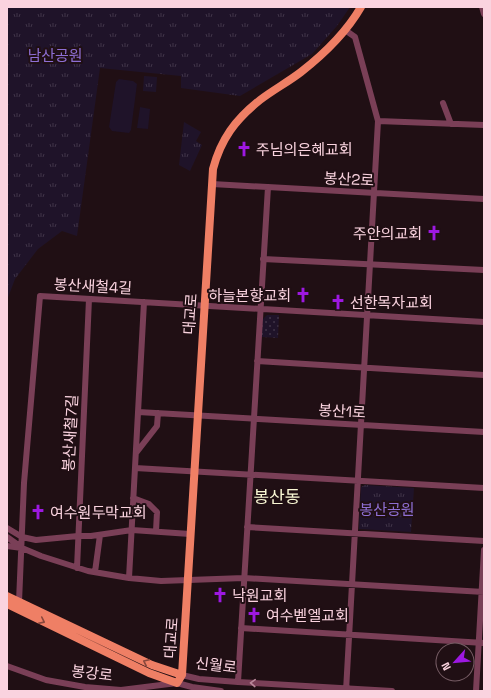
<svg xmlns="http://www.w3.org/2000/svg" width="491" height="698" font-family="'Space Grotesk','Noto Sans KR',sans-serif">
  <defs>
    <pattern id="grass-dots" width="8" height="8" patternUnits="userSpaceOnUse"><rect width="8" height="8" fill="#1f1329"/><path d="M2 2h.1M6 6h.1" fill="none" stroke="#403448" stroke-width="1.8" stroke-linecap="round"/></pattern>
    <pattern id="park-tufts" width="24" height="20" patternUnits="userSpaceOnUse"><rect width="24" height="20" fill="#1f1329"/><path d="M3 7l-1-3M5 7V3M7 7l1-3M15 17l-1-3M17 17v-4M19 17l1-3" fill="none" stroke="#403448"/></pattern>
  </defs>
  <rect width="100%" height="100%" fill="#200f14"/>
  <!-- grass -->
  <path fill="url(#grass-dots)" d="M267 315H279L278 338 262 337V320Z"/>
  <!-- park -->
  <path fill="url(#park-tufts)" d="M7 7H350L337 26 312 54 240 96 181 88V76L100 68 77 236 62 231 38 249 15 279 7 300Z
    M144 76 157 77 156 92 143 91Z
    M184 122 201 132 196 141 202 145 190 171 179 165Z
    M365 485 414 488 411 532 359 529 361 487Z"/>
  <!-- pitch -->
  <path fill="#1f1329" d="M119 79 133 81 137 84 131 130 129 133 112 131 109 127 116 82Z
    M140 107 150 109 148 129 137 128Z"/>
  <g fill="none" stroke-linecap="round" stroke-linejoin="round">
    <!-- minor -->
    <path stroke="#7a3f57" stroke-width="6" d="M482 7 484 14
      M345 30 355 37 378 121 346 691
      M443 103 451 124
      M378 121 484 125
      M212 184 484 199
      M263 259 484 270
      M257 361 484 375
      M138 412 484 432
      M136 453 157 426 158 413
      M135 468 484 488
      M133 498 149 504 157 512 156 531
      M247 527 484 541
      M7 528 22 537 36 540 78 536H91L132 530 190 534
      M7 537 21 547
      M7 546 22 548 41 556 88 571 129 578 161 581 244 578 484 592
      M77 568 89 299
      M95 572 100 535
      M129 578 144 302
      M19 602 24 483 40 296 484 322
      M241 628 484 643
      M7 666 46 680 85 687 121 690 177 683 192 687 221 691
      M182 675 199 679 238 682 392 691
      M238 682 268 187
      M476 691 484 550"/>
    <!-- major -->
    <path stroke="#ef7f65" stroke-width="8" d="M7 596 152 665 182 675
      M7 604 149 673 177 683 182 675 213 169C221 139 235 120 260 100 273 90 288 82 301 72 324 54 346 33 361 7"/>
  </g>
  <!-- one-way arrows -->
  <defs><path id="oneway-chevron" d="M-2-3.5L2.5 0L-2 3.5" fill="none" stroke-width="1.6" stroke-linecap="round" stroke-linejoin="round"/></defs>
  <g stroke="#88473c">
    <use href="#oneway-chevron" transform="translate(42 621) rotate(26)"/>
    <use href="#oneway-chevron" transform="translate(146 662) rotate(-155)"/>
  </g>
  <use stroke="#ba899b" href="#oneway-chevron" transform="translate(253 683) rotate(-177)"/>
  <!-- icons -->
  <defs>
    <g id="church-bare" transform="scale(1.2)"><path d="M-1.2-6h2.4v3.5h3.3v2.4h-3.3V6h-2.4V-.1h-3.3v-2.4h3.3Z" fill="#9d18e1" stroke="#200f14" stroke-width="2.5" paint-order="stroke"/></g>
  </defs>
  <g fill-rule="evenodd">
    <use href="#church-bare" x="244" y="149"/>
    <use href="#church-bare" x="434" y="233"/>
    <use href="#church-bare" x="303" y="295"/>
    <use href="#church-bare" x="338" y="302"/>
    <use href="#church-bare" x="38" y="512"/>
    <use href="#church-bare" x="220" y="595"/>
    <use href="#church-bare" x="254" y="615"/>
  </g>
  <g text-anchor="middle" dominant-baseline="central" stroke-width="4" stroke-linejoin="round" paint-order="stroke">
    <!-- park labels -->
    <g font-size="15" fill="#8e6fd4" stroke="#200f14">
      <text x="55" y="55">남산공원</text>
      <text x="387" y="509">봉산공원</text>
    </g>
    <!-- poi labels -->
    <g font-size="15" fill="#fad3df" stroke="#200f14" text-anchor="start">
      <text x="256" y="149">주님의은혜교회</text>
      <text x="422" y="233" text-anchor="end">주안의교회</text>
      <text x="291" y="295" text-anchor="end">하늘본향교회</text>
      <text x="350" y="302">선한목자교회</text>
      <text x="50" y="512">여수원두막교회</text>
      <text x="232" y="595">낙원교회</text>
      <text x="266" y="615">여수벧엘교회</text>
    </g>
    <!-- street labels -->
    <g font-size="15" fill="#fad3df" stroke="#200f14">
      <text transform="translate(349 179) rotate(3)">봉산2로</text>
      <text transform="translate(93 286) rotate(3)">봉산새철4길</text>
      <text transform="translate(190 314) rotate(-86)">대교로</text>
      <text transform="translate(342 411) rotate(3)">봉산1로</text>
      <text transform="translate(70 433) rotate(-87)">봉산새철7길</text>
      <text transform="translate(171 638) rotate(-86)">대교로</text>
      <text transform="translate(216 665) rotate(7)">신월로</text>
      <text transform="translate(92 673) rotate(7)">봉강로</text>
    </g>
    <!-- quarter labels -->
    <g font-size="17" fill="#faf8d5" stroke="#200f14">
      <text x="277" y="497">봉산동</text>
    </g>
  </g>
  <!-- border -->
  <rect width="491" height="698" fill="none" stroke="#fad3df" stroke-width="16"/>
  <!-- north arrow -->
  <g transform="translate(455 662) rotate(243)"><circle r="19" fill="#200f14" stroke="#775d65"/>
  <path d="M0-3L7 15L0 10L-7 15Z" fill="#9d18e1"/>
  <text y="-6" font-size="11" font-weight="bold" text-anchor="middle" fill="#fad3df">N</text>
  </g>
</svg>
